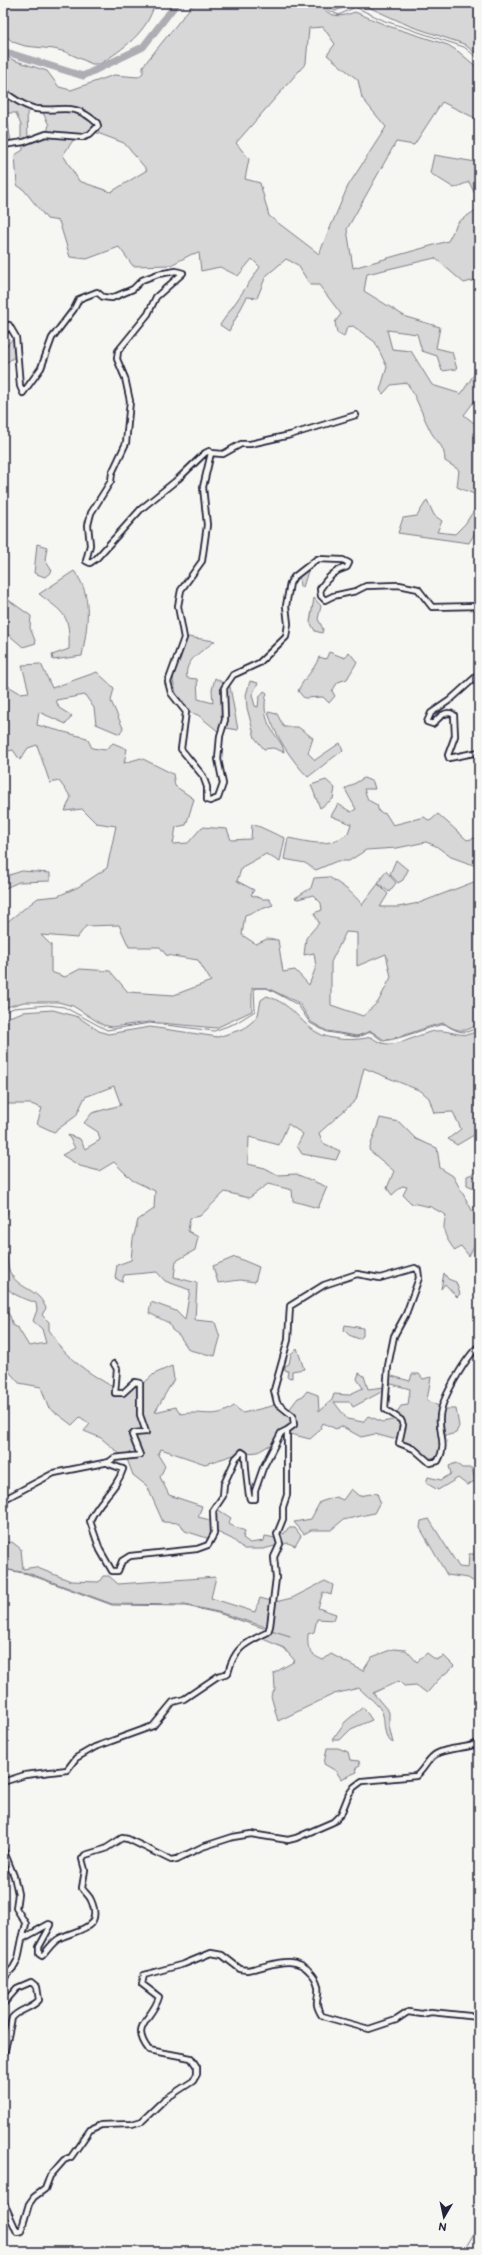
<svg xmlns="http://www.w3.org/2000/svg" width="482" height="2255" font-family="'Balsamiq Sans',sans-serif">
  <rect width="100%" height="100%" fill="#f6f6f2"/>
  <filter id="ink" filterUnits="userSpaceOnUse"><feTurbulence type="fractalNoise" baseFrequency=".025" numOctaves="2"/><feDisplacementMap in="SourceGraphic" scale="8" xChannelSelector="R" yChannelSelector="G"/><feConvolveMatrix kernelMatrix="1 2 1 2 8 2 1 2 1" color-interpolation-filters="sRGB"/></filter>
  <g filter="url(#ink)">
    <!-- green -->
    <path fill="#d7d7d7" stroke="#7c7c89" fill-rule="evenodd" d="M3 3H155C147 33 124 48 100 64H92L66 52 54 49 25 46 13 42 3 33Z
      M194 3H316C331 16 336 19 355 12L388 26 448 45 459 52 479 69V202L469 182 454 188 430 173 434 155 476 162 475 118 442 102 414 145 396 142 347 229 353 268 448 241 458 222 479 208V279L464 283 435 258 367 274 364 291 406 317 440 327 436 348 452 352 457 369 442 371 437 356 422 351 417 334 387 330 392 349 411 351 432 385 461 394 475 373V344L479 343V395L464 415 479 427V496L457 487 459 470 445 461C445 444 435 442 429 428 421 412 417 398 407 383L391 385 383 394 380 390 387 367 375 342 353 326 347 327 344 337 337 333 335 322 341 314 319 285H310L298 265 286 259 266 276 257 298 247 297 229 331 220 325 260 267 252 259 238 276 220 267 201 271 199 253 192 254 171 265 133 266 119 247 87 259 70 257 59 221 47 219 24 190 17 185 15 155 23 150V144L42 136 74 139 63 155 79 181 111 192 147 170 124 143 95 132 99 124 69 107H36L28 105 3 89V53L13 60 47 71 59 87 71 90 114 75 138 77 143 73V66ZM323 27 335 44 327 55 358 80 362 98 386 127 348 186 319 254 269 216 260 183 245 179 249 159 236 143 306 63 309 28Z
      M323 3H479V56L464 44 410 26 366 6 352 4 335 11Z
      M3 92 31 108 27 113 28 138 21 140V125L16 113H6L11 142 3 144Z
      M63 109 81 113 97 124C82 143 69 135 47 132L49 125 42 111 50 112Z
      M14 337 16 356 3 365V350Z
      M427 500 434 515 442 521 437 532 455 534 465 524 479 503V526L469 543 398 533 403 518 417 516Z
      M37 544 47 547 45 560 52 571 45 577 34 573Z
      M309 568 303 587H300L299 575Z
      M74 571C94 595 87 628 82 656L53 660 52 655 69 649C70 614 65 614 39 594Z
      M3 596 31 616 30 628 36 643 23 647 3 630Z
      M314 598 321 606 318 619 323 629 322 633 315 631 310 622Z
      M188 637 215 641C203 651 183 660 187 678L197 679 198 699 213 703 212 690 215 678 225 684 224 717 219 732 198 715 188 712 177 697 173 681 175 667Z
      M329 652 345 658 349 652 357 662 347 679 338 682 332 691 335 696 329 703 323 697 304 698 298 691C304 677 313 673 319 657L326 659Z
      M41 664 52 688 97 672 114 688 111 701 123 728 120 734 96 724 94 708 85 695 56 700 59 708 72 716 66 724 39 712 37 725 87 738 92 748 105 750 113 743 127 749 124 763 141 758 173 774 175 786 194 799 186 825 176 827 173 844 188 843 202 827 227 829 231 840 251 839 252 824C265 828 273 834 285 838L280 862 266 854 242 867 237 881 254 890 251 895 263 899H269L273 905 245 915 242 935 256 944 267 939 278 940 283 972 295 970 309 985 316 967 314 953 304 955 306 938 319 923 314 913 322 910 321 903 313 895 298 899 295 898 311 888 314 878 329 877C341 885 354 893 362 905L378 884 388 894 380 907H398L419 903 479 880V1021C469 1034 456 1032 444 1023 423 1027 405 1037 384 1040L371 1031 357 1036 327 1031 311 1022 299 1003 267 988H252V1011L216 1028 149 1022 112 1027 103 1025 73 1006 58 1002H24L3 1008V925L38 898 58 896 78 887 107 868 116 826 96 823 82 809 65 811 71 797 59 781 50 783 37 745 28 748 20 760 13 750 3 752V683L20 693 29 692 22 665ZM119 925 129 947H160L166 955 198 960 211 981 174 995 128 992 110 971 80 969 65 977 51 972V945L41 935 77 938 86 926ZM346 932 357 933V966L386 954 391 977 378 1002 363 1016 331 1005V962Z
      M250 681 258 683 252 695 255 706 258 707 259 698 264 691 267 693C263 704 265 720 272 730 276 738 283 743 284 752L273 748 264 749 255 738 247 708 246 695Z
      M228 683 230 687 238 730 226 728 225 688Z
      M268 712 277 714 284 727H298L313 738 308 753 315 760 340 743 343 750 308 777C292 761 274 734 268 712Z
      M364 778 373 782 375 789H364L368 800 377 805 379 812 386 814 393 825 424 817 430 821 438 814 467 840 479 837V867L451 857 436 846 426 842 397 848 366 850 349 861H337L316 870 305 863 284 859 288 838C311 842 328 849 348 833L351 824 331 816 338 804 351 812 356 809 345 789Z
      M326 780 335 788 333 799 320 808 311 785Z
      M396 860 408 870 403 880 398 883 390 874Z
      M22 871 50 873V881L19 882 3 889V877Z
      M386 871 396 883 389 892 378 883Z
      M267 996C293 1005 296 1018 316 1032 330 1041 356 1041 371 1037 374 1039 378 1042 382 1043 400 1048 418 1033 436 1031 451 1029 467 1042 479 1028V1132L457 1145 448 1139 461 1129 453 1112 434 1113 429 1098 421 1091 364 1068 356 1100 319 1133 323 1143 340 1151 336 1160 302 1154 297 1146 303 1134 288 1124 279 1145 249 1137 248 1164 265 1168 278 1175 296 1174 327 1187 318 1208 293 1201 292 1190 268 1184 249 1198 225 1192 200 1216 190 1218 188 1231 198 1237 195 1250 176 1261 174 1277 197 1283 195 1320 215 1322 220 1338 215 1356 189 1350 179 1335 172 1330 169 1323 149 1313 151 1302 176 1311 185 1320 190 1290 165 1281 157 1272 124 1275 122 1282 115 1278 117 1265 131 1260 133 1239 138 1220 154 1209 155 1191 132 1180 114 1162 99 1171 80 1166 62 1155 75 1148 68 1135 80 1139 85 1149 100 1140 98 1132 84 1123 92 1113 121 1105 114 1086 85 1097 76 1116 54 1132 37 1124 42 1108 31 1104H6L3 1099V1019L23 1012 53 1010 78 1017 99 1031 108 1034 150 1027 218 1037 243 1029 252 1022 258 1015 261 1000Z
      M380 1118 399 1122 416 1139 437 1148 440 1168 453 1176 473 1212 479 1213V1243L476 1242 469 1256 461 1246 455 1251C446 1237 441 1233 446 1215L431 1207 411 1203 403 1195 407 1187 402 1186 392 1195 387 1188 394 1171 369 1150Z
      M475 1173 479 1175V1190L467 1185V1176Z
      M3 1199 8 1211 3 1226Z
      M3 1244C10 1256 5 1265 12 1276 19 1286 31 1289 39 1297 42 1300 44 1304 46 1308L42 1315 49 1322V1330C54 1336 57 1343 61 1348 76 1365 94 1376 113 1387L114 1394 125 1395 138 1383 144 1430 131 1431 130 1434 137 1452 121 1455 101 1438 84 1431 90 1424 80 1417 72 1425 48 1407 41 1387 19 1383 6 1368 3 1369V1307L10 1316 13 1326 18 1328 29 1346 46 1343 42 1329 33 1321 37 1310 36 1303C24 1298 8 1295 3 1281Z
      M235 1257 259 1267 255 1282 240 1280 218 1283 213 1266Z
      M444 1273 448 1279 456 1282 460 1294 457 1297 445 1284 441 1289Z
      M345 1325 363 1328V1336L359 1339 349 1335 344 1330Z
      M297 1348 304 1369 292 1371V1378L287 1377 288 1371 285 1370V1366L289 1364 291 1354Z
      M172 1366 174 1379 155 1412 176 1407 181 1414C202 1410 215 1420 234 1406L243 1413 276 1405 291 1417 292 1424 275 1442 258 1452 237 1454 205 1464 161 1449 158 1455 165 1466 160 1477 169 1495 202 1506 198 1517 210 1520 212 1531 210 1539 185 1531 180 1523 163 1522 147 1486 133 1475 127 1459 141 1457 133 1437 135 1434 144 1435 148 1430C147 1425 145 1423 143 1418 139 1408 143 1394 143 1384L154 1374Z
      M359 1373 364 1376 368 1389 384 1387 383 1391 353 1407 350 1402H334L347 1419 363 1422 368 1416 383 1422 397 1419 401 1426 398 1437 393 1439 375 1434 361 1437 341 1426 336 1429 323 1423 319 1431 310 1439 290 1434 289 1430 295 1423 288 1411 298 1398 303 1396 307 1391 318 1395 319 1411 332 1400 334 1394 348 1395 363 1388 357 1379Z
      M412 1374H419L423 1379 431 1377 427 1400 440 1407 442 1440 439 1456 428 1459 419 1450 400 1441 404 1425 395 1415 401 1406 408 1405 410 1389 388 1383V1375L410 1381Z
      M442 1409H456L459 1426 456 1433 445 1436 442 1425Z
      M456 1463 462 1468H472L475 1481 467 1485 458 1478 438 1490 426 1483 428 1477 441 1480 451 1474 449 1466Z
      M351 1489 359 1496 377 1493 380 1502 374 1513 343 1520 331 1530H311L304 1534 294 1522 311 1519 320 1502 336 1497 343 1500Z
      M217 1509 231 1518 228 1524 245 1531 243 1538 250 1543 264 1541 265 1536 276 1538 279 1545 263 1549H244L232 1539 215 1531 213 1515Z
      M429 1519 459 1567 468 1568 469 1554H478L479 1585 468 1578 447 1575 420 1528 421 1521Z
      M288 1528H295L301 1536 295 1546 288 1543 281 1545 278 1537 280 1531 284 1534Z
      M12 1542 21 1549 23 1569 35 1567 71 1581 99 1582 103 1576H109L118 1584 216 1577 211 1598 255 1612 260 1598 271 1601 269 1628 218 1612 185 1605 112 1604 28 1573 3 1569V1543Z
      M325 1581 333 1585 331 1595 323 1592 318 1608 336 1614 334 1620 317 1619 314 1632 308 1634C307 1649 309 1654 323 1660L331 1654 363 1671 372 1657 393 1649 406 1650 417 1662 427 1653 436 1660 444 1656 454 1666 438 1680 427 1693 416 1685 404 1686 399 1681 373 1693 389 1712V1726L393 1743C383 1738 385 1724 383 1715 381 1705 365 1695 359 1688L334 1694 278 1721 271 1696 275 1689 274 1673 295 1661 284 1648 258 1637C277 1633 273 1618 275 1602L292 1598Z
      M363 1707 372 1720 351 1729 340 1740H332L345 1722Z
      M327 1748H338L348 1752 350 1760 359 1761 360 1765 356 1767 357 1772 341 1779 336 1771 324 1764Z"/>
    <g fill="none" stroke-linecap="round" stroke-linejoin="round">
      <!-- stream -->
      <path stroke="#757583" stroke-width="1" d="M320 3 328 10 339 15 355 7 385 21 464 47 479 59
        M3 1012 14 1008 48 1005 64 1007 107 1030 150 1023 214 1031 236 1023 255 1011 254 988H267L298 1005 310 1023 327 1032 357 1037 371 1032 383 1041C405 1038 424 1028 445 1024 456 1032 469 1037 479 1024
        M3 1569 28 1574 112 1605 186 1606 218 1613 266 1629
        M271 1630 290 1636
        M463 2252 479 2225"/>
      <!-- river -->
      <path stroke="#adadb3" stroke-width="7" d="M3 51 83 76 143 47 177 3"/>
      <!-- minor casing -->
      <g stroke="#22223b" stroke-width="8">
        <path id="minor" d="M3 91C11 97 26 107 36 109 63 112 73 101 97 123L98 126 90 134 82 137 46 134 24 142 3 145
          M3 335 9 325 16 337 20 386 23 393 41 368 52 338 74 309 79 299 97 292 103 297 112 298 133 289 142 280 158 274 176 271 183 273 156 297 148 314 118 351 117 359 125 378 130 401 126 443 112 473 111 481 91 513 88 525 90 545 86 561 90 563 96 559 141 509 178 479 205 453 209 451 211 453 203 487 207 525 202 561 181 590 178 606 184 638 168 682 171 693 186 712 181 749 203 776 207 787V800L210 801 218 798 223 784 218 759 220 736 225 720 224 688 233 675 259 663 286 637 288 624 286 606 290 583 294 577 317 559 343 560 349 563 347 567C335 570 327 578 320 589L321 596 325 600 333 596 356 591 366 586 399 585 418 589 432 607 479 606
          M211 453 223 454 241 444H250L290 435 356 415
          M479 674 450 700 431 713 427 722 433 724C438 718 446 709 454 715L455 736 448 755 449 758 479 752
          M287 1430 294 1425 293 1416 277 1403 274 1390 288 1340 290 1306 324 1285 357 1274 380 1278 415 1268 418 1270 419 1278 406 1314 394 1336 388 1366 385 1409 401 1420 403 1425 399 1443 414 1449 430 1463 438 1461C448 1443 438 1434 440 1416 441 1399 467 1356 479 1346
          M3 1500 54 1473 109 1462
          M3 1782 25 1775 67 1770 76 1758 95 1747 153 1726 173 1702 184 1699 218 1676 228 1673C235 1646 246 1643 268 1632L270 1626 276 1578 274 1557 280 1544 277 1534 283 1519V1507L287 1495V1430L281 1433 263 1468 255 1491V1499H250C248 1495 245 1460 245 1454L242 1452 236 1458 224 1484 223 1496 213 1511 214 1534 208 1545 197 1549 130 1556 122 1561 118 1571H112L100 1550 90 1521C98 1500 116 1491 123 1469L109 1464V1462L114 1458 140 1455 132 1435 134 1433 146 1432 140 1415V1383L135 1382 123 1393H115L117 1369 114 1364
          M3 1849 14 1876 18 1894 16 1908 26 1924 22 1939
          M3 1979 13 1968 18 1959 22 1939 49 1924 51 1925 39 1947V1954L42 1956C48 1950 52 1942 60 1938 77 1929 104 1930 91 1900 89 1895 84 1892 82 1888L85 1870 82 1859 85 1855 105 1849 122 1838 128 1839 171 1860 177 1859 202 1847 233 1837 251 1834 288 1840 296 1838 333 1822 341 1814 349 1794 354 1787 362 1781 416 1776C425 1769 428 1757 438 1753 451 1747 466 1749 479 1743
          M3 2004 17 1988 31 1982 37 1987 39 2000C31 2009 19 2009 12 2018L3 2059
          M3 2201 17 2232 21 2231 29 2204 34 2197 45 2189 50 2176 64 2160 71 2157 90 2130 101 2125 132 2124 142 2121 164 2100 193 2081 197 2074V2067L191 2058 149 2050C129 2024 152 2021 159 1997L142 1984 144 1975 184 1964 211 1953 222 1955 240 1969 247 1970C269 1967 294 1952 311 1973 314 1976 317 1982 318 1986 320 2001 312 2000 322 2016L369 2029 396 2020 408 2012 422 2014 431 2012 479 2017"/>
      </g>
      <!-- minor -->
      <use href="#minor" stroke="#f6f6f2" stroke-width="4.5"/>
    </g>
  </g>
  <!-- margin -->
  <rect width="482" height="2255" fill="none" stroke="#f6f6f2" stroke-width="16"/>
  <rect x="8" y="8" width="466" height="2239" fill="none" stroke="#22223b" stroke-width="1.5" filter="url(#ink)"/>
  <!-- north arrow -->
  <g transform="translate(444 2217) rotate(189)" stroke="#f6f6f2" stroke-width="3" paint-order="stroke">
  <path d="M0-3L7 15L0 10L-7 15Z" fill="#22223b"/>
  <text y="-6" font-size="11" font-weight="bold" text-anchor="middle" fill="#22223b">N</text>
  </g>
</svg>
